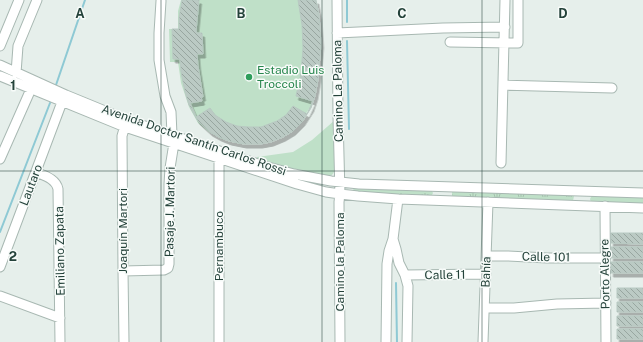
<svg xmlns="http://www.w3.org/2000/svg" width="643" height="342" font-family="'Public Sans',sans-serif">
  <defs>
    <pattern id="grass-tufts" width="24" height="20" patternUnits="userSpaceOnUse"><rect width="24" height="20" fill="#bfe0c8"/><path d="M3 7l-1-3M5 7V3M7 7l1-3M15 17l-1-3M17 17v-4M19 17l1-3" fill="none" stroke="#a4c1ad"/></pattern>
    <pattern id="building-back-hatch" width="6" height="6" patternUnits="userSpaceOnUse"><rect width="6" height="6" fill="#bbcac4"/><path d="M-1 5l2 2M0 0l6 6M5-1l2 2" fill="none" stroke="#98a6a0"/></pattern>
    <filter id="shadow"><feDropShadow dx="2.5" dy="4" stdDeviation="0" flood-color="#0004"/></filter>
  </defs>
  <rect width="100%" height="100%" fill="#e6efeb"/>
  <!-- grass -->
  <path fill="url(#grass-tufts)" d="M354 187 431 190 432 191 433 193 431 197H430L353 191Z
    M452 191H453L572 195 574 196 573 201 453 198 452 196Z
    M592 195 643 197V204L591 202 590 199Z"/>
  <!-- park -->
  <path fill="#bfe0c8" d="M181 0H314L318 71 311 106 299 124 270 141 257 144H241L222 139 209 132 198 123 189 107 181 83 178 62H170L169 29H178V11Z
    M335 120V168C334 174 332 176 326 177L293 170 256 160 257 157 293 152 312 140Z"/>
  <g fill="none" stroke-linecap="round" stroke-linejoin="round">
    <!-- stream -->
    <path stroke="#8ec9d4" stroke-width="2" d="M347 0V22
      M347 41 349 129
      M56 85 85 0
      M0 232 50 103
      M396 283 397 342"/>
  </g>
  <!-- building -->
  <path fill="url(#building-back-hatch)" stroke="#b8c9c2" filter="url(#shadow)" d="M182 0H199L196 31 197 33H202L203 54H197L198 66 203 97H201L202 101 190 103 194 112 196 117 210 108 215 115 226 122 237 126 248 127H261L277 121 286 115 293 106 307 114 313 101 296 96 301 73 303 48 302 25 298 0H316L319 15 321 44 318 79 315 96 311 108 302 122 293 131 283 137 271 142 260 144H244L229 141 219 137 210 132 198 121 189 105 185 92 181 72 180 59H173L172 29H179V18Z
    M611 233H643V244L611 243Z
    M611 247H643V258H611Z
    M611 262H643V273H611Z
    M617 288H643V298H617Z
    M617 302H643V312H617Z
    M617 316H643V326H617Z
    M617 329H643V339H617Z"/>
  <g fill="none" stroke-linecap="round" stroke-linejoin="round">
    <!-- minor casing -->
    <g stroke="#a8b8b2" stroke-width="11">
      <path id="minor" d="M337 0 338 117 340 194 339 202 340 342
        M337 33 443 28 505 27
        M450 42 518 43V0
        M0 46 19 0
        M0 65 66 95 127 120 261 165 294 174 331 181 359 184 643 193
        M16 73 18 46 37 0
        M0 76 125 127 297 184 326 192 340 194 358 196 398 199 643 208
        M503 85 612 88
        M219 154V342
        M0 159 31 89
        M501 163 505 0
        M36 172C45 176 56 179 58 189L60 342
        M398 199 393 239 396 249 399 263 405 275 408 286 407 342
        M605 206 606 342
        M487 256H508L547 258H605
        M0 267 62 102
        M123 271 164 270 168 268 169 264V184L170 168 174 143 172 135 171 112 165 96 159 60V33L161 1
        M405 275 486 274
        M0 296 60 318
        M485 308H514L557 304 606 303
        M124 342 123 271 122 136 126 122
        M386 342 387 264 389 251 393 239
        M483 342 488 202"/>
    </g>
    <!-- minor -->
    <use href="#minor" stroke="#fff" stroke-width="9"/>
  </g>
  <!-- grid -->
  <path fill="none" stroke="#24423a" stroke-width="1" stroke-opacity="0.55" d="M161 0V342M322 0V342M482 0V342M0 171H643"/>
  <!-- markers -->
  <circle fill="#2e9e5b" stroke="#f7fbf9" stroke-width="1.5" cx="249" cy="77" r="4"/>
  <g text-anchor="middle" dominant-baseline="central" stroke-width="3" stroke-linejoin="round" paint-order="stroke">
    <!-- leisure labels -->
    <g font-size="12" fill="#27864d" stroke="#f7fbf9" text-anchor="start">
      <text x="257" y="70">Estadio Luis<tspan x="257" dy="14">Troccoli</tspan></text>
    </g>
    <!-- street labels -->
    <g font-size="12" fill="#24423a" stroke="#f7fbf9">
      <text transform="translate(338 91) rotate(-91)">Camino La Paloma</text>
      <text transform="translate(194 140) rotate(19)">Avenida Doctor Santín Carlos Rossi</text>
      <text transform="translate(31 185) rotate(-69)">Lautaro</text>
      <text transform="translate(170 212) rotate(-89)">Pasaje J. Martori</text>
      <text transform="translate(123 231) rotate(-90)">Joaquín Martori</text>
      <text transform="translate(219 246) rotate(-90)">Pernambuco</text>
      <text transform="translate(60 251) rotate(-91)">Emiliano Zapata</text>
      <text transform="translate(546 257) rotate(1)">Calle 101</text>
      <text transform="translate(340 262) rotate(-90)">Camino la Paloma</text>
      <text transform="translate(486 272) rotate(-88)">Bahía</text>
      <text transform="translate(605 274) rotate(-91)">Porto Alegre</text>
      <text transform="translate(445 275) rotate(-1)">Calle 11</text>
    </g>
  </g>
  <g font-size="13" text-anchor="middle" font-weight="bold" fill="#24423a" stroke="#f7fbf9" stroke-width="3" stroke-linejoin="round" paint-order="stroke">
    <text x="80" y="18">A</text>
    <text x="241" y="18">B</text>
    <text x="402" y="18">C</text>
    <text x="563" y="18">D</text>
    <text x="13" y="90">1</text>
    <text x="13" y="261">2</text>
  </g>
</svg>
